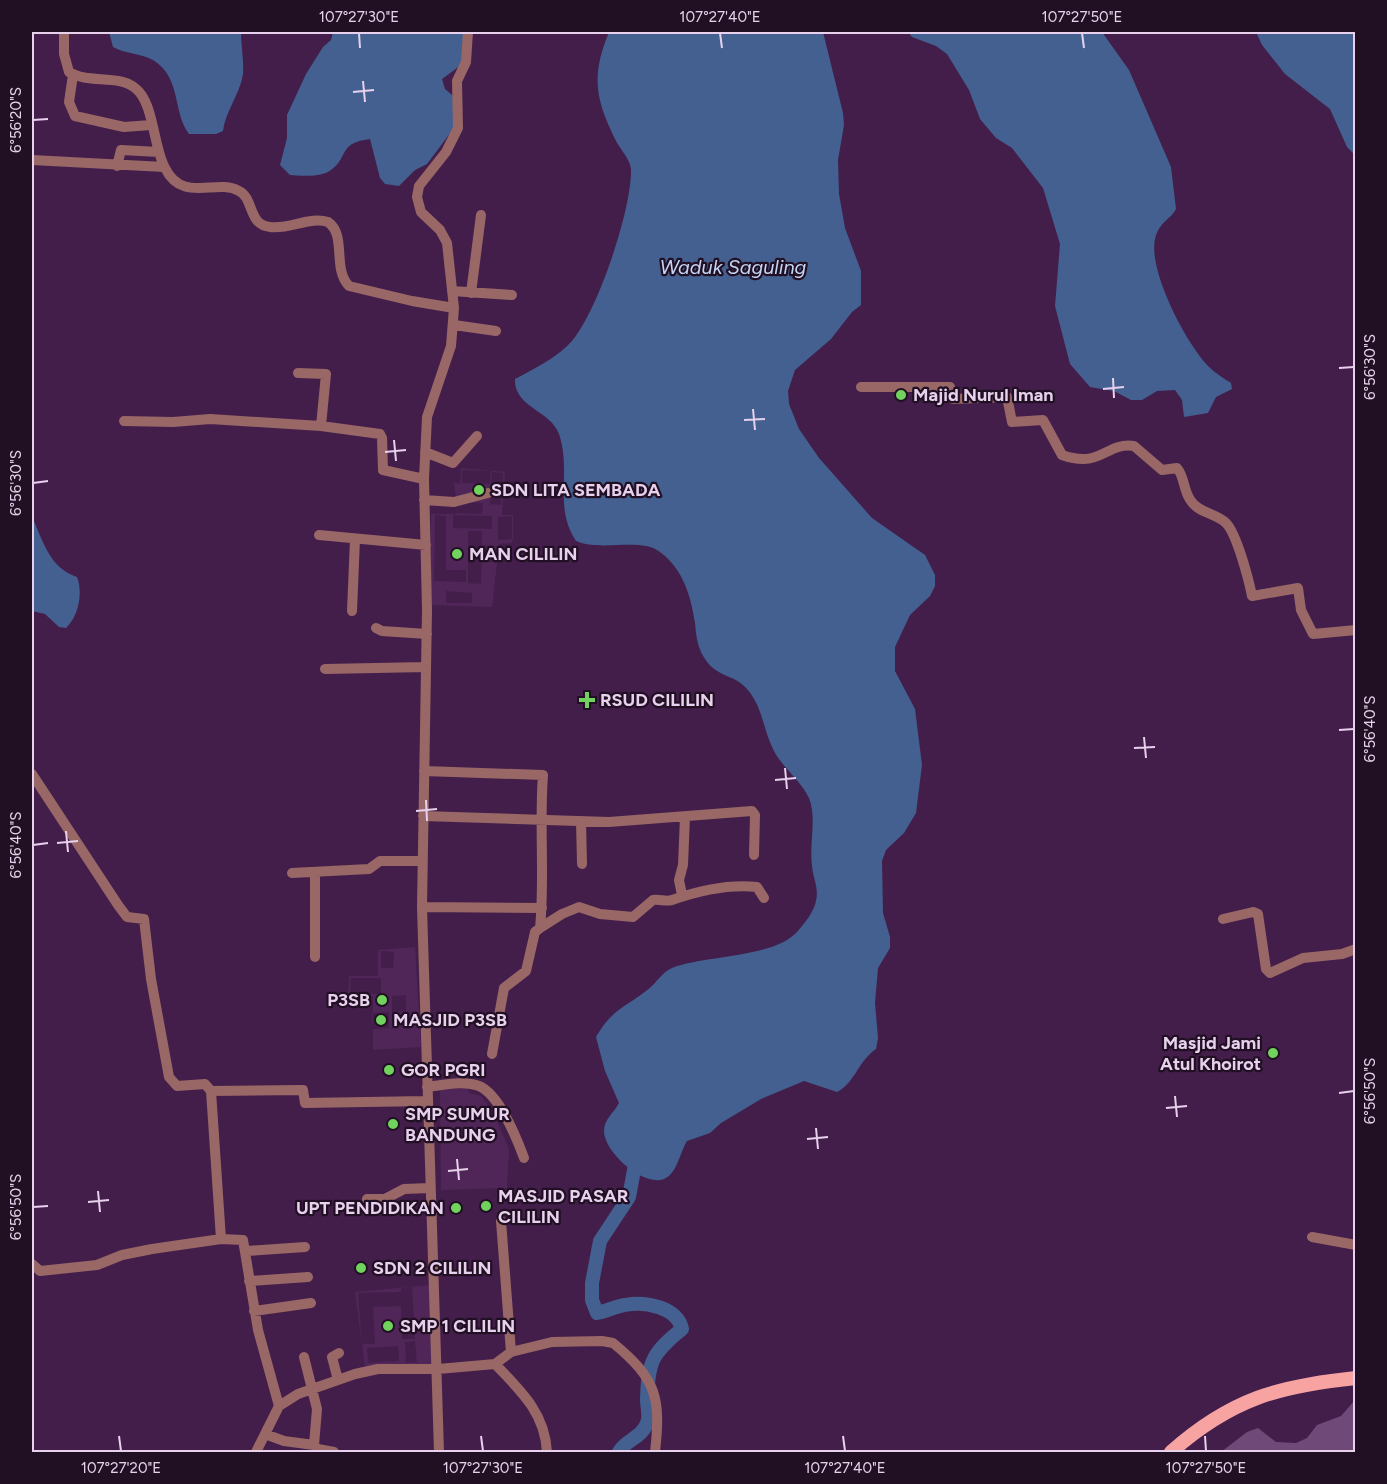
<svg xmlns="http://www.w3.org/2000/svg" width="1387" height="1484" font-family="Figtree,sans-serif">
  <rect width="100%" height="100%" fill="#431e4b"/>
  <!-- built -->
  <path fill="#502658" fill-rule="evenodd" d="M461 468 505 472 502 515H513V538L512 543 499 544 492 607 430 605 431 514H458L454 483 460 484ZM462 470 491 471 490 484 462 483ZM492 472 503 473 501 505 490 504ZM457 502 483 503 482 514 457 513ZM435 515 446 516V570H466V582L434 581ZM453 515 492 516V529L453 528ZM512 516V539L498 540V517ZM468 531H482L481 584 468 583ZM484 545 494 546V562H484ZM446 591 472 593V603H446Z
    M415 947 421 1047 373 1050V997L348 996 349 976H378V950ZM381 951 394 952 393 968H381ZM351 978H381V994L350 993ZM406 995V1011L392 1012V996ZM389 1012V1028L373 1029 372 1013Z
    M468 1087 469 1093 481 1096 493 1112 509 1149 507 1188 441 1190 440 1089Z
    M430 1285 433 1366 365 1367 355 1292ZM412 1287 415 1339H402L401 1306 373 1307 375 1344H362L358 1293 401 1292V1288ZM415 1341 417 1362 406 1363 405 1342ZM398 1346 399 1361 368 1363 367 1348Z"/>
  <!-- forest -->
  <path fill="#6f4977" d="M1355 1400V1452H1221L1247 1432 1258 1428 1276 1442 1296 1443 1307 1438 1317 1425 1341 1416Z"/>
  <!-- water -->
  <path fill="#436090" d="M109 32H241C241 45 244 61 243 74 240 94 225 112 223 131L216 134H189C172 111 182 78 153 60 140 53 125 54 113 47Z
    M333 32H467L461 65 442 79 445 89 457 99 454 128 427 164 415 170 399 186 385 184 380 178 370 139C336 143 350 159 328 172 318 177 300 176 290 175L280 165 287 138V115L306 74 323 47 331 40Z
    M609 32H823L843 113 844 125 838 160 839 194 845 228 861 271V305L852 312 831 339 795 370 788 391 789 404 799 429 819 458 872 518 925 555 935 575V586L930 596 910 615 895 647V671L915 709 922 765 916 813 904 833 886 850 882 861 883 913 890 937V948L878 968 875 1003 878 1038 876 1049C858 1061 855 1083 837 1092L804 1081 761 1099 721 1123 710 1133 687 1141C680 1152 677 1174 664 1179 643 1187 604 1152 604 1131 604 1119 614 1113 619 1103L605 1071 596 1037C614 1006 628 1007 652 986 658 980 664 971 672 968 706 955 773 958 797 932 804 924 814 912 816 901 819 888 813 878 812 866 809 844 817 818 809 798 801 781 783 768 774 751 763 730 763 707 747 689 734 673 715 679 702 654 697 644 696 634 695 623 691 596 683 569 660 552 641 537 601 552 576 541 553 506 572 473 559 434 551 410 514 408 515 379 534 369 558 357 572 341 598 310 632 209 631 169 630 159 620 149 616 141 595 99 591 76 609 32Z
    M908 32H1102L1129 70 1171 167 1176 209C1170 220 1159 222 1155 239 1148 271 1186 343 1208 366 1215 373 1223 378 1231 383L1232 389 1216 397 1208 413 1184 417 1182 400 1175 390 1157 391 1142 400H1131L1114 391 1090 387 1070 364 1055 306 1060 244 1043 188 1012 148 996 138 980 119 969 90 947 54 936 46 912 37Z
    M1256 32H1355V155L1347 147 1330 109 1285 74 1262 45Z
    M32 517C43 540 49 568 77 577 83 592 79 616 66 628L59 627 45 614 32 611Z"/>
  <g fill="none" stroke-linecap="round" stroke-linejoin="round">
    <!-- river -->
    <path stroke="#436090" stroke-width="14" d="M619 1452C625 1440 642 1438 647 1423 650 1417 647 1407 647 1400 648 1362 652 1353 682 1329 677 1307 645 1301 625 1305 616 1306 607 1311 597 1313L592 1300V1283L600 1241 629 1197 637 1154"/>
    <!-- minor -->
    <path stroke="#996766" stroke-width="10" d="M64 32V54L69 72C88 84 118 74 135 88 154 102 153 146 165 168 183 204 216 178 239 191 254 198 248 225 270 227 289 230 310 216 328 222 347 235 332 269 349 286L412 301 454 308
      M73 75 69 102 75 116 124 127 151 125
      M32 160 164 167
      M117 166 121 150 159 152
      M452 291 512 295
      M471 293 481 215
      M454 325 496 331
      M298 373 326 374 321 426 380 434 382 438 383 470 424 479
      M861 387H950L953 399 1007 397 1012 422 1043 420 1062 455C1102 469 1105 442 1134 446L1162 470 1177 468C1185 477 1183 491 1191 501 1199 513 1215 513 1226 523 1237 534 1249 581 1252 596L1298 588 1301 610 1313 634 1356 630
      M124 421 173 422 210 419 321 426
      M425 452 453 463 477 436
      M424 500 454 502 488 493
      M319 535 426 545
      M352 611 355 539
      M376 628 382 631 427 634
      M325 669 426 667
      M424 771 543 775C539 826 545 877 540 928L535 932 526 971 504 988 492 1054
      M32 774 118 905 127 917 144 919 151 979 169 1077 177 1086 205 1084 211 1091 221 1239
      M423 816 609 822 752 811 755 815 754 855
      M581 821 582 864
      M292 873 369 869 380 861H422
      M682 895 679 880 683 865 685 817
      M422 907 542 908
      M1223 919 1253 912 1258 914 1266 969 1270 973 1303 958 1342 954 1356 949
      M540 928 562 914 579 907 600 914 633 917 653 900C660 899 666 902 672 900 698 891 729 884 757 887L764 898
      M315 957V872
      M427 1087C443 1085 464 1080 479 1086 499 1094 517 1139 524 1158
      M211 1091 303 1090 305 1103 427 1101
      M367 1199H385L404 1189 430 1188
      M501 1221 511 1352
      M1312 1237 1356 1245
      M247 1251 305 1247
      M32 1264 40 1271 97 1265 122 1255 152 1249 221 1239 243 1240 258 1330 279 1406
      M249 1281 308 1277
      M254 1311 311 1303
      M304 1357 317 1409 314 1445
      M495 1364C521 1391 545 1413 547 1452
      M338 1380 332 1357 339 1353
      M265 1434 284 1441 314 1445 318 1449 334 1452
      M256 1452 279 1406 298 1394 355 1374 378 1369H438L495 1364 511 1352 552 1342 602 1341 613 1343C657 1379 661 1398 655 1452
      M439 1452 422 907 427 610 424 479 427 417 451 346 454 308 447 243 440 230 421 212 417 197 419 186 446 152 458 128 457 81 466 62 468 32"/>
    <!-- major -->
    <path stroke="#f6a3a2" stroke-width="14" d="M1171 1452C1231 1399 1278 1386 1356 1378"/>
  </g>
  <!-- ticks -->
  <path fill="none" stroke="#e8d1ec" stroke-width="2" d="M359 33 360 48M720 33 722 48M1082 33 1084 48M363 81 365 102M353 92 374 90M33 120 48 119M1339 368 1354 367M1113 378 1114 398M1103 389 1124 387M753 409 755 430M744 420 765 419M394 440 396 461M385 452 406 450M33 483 48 481M1339 730 1354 729M1144 737 1146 758M1134 748 1155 747M785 768 787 789M775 780 796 778M426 800 427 821M416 811 437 809M66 831 68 852M57 843 78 841M33 845 48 843M1339 1093 1354 1091M1175 1096 1177 1117M1166 1108 1187 1106M816 1128 818 1149M807 1139 828 1137M457 1159 459 1180M448 1171 468 1169M98 1191 100 1212M88 1202 109 1200M33 1207 48 1206M119 1436 121 1451M481 1436 483 1451M843 1436 845 1451M1205 1436 1206 1451"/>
  <!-- markers -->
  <g fill="#71d35e" stroke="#211024" stroke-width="2">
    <circle cx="901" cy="395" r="6"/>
    <circle cx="479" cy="490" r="6"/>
    <circle cx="457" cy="554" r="6"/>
    <path d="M584 691h6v6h6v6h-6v6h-6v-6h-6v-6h6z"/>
    <circle cx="382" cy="1000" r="6"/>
    <circle cx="381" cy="1020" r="6"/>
    <circle cx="1273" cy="1053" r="6"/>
    <circle cx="389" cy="1070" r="6"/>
    <circle cx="393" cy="1124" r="6"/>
    <circle cx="486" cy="1206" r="6"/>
    <circle cx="456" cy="1208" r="6"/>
    <circle cx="361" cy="1268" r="6"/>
    <circle cx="388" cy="1326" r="6"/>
  </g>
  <g text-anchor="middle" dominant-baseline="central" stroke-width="4.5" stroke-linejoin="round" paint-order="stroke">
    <!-- poi labels -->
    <g font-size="18" font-weight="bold" fill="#e8d1ec" stroke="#211024" text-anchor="start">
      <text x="913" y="395">Majid Nurul Iman</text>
      <text x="491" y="490">SDN LITA SEMBADA</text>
      <text x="469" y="554">MAN CILILIN</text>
      <text x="600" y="700">RSUD CILILIN</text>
      <text x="370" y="1000" text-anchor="end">P3SB</text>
      <text x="393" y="1020">MASJID P3SB</text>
      <text x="1261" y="1043" text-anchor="end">Masjid Jami<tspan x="1261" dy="21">Atul Khoirot</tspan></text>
      <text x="401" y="1070">GOR PGRI</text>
      <text x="405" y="1114">SMP SUMUR<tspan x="405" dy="21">BANDUNG</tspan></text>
      <text x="498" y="1196">MASJID PASAR<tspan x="498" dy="21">CILILIN</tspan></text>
      <text x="444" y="1208" text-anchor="end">UPT PENDIDIKAN</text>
      <text x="373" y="1268">SDN 2 CILILIN</text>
      <text x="400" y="1326">SMP 1 CILILIN</text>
    </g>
    <!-- water labels -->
    <g font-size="20" font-style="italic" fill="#c4d6f4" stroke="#211024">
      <text x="733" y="267">Waduk Saguling</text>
    </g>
  </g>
  <!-- border -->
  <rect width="1387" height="1484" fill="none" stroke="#211024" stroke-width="66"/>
  <rect x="33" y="33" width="1321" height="1418" fill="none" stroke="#e8d1ec" stroke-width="2"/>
  <g font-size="15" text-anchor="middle" fill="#e8d1ec">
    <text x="359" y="22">107°27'30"E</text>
    <text x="720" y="22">107°27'40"E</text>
    <text x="1082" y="22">107°27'50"E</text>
    <text transform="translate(16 120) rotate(-90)" y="5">6°56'20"S</text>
    <text transform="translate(1370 367) rotate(-90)" y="5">6°56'30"S</text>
    <text transform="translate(16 483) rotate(-90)" y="5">6°56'30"S</text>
    <text transform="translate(1370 729) rotate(-90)" y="5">6°56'40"S</text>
    <text transform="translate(16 845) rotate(-90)" y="5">6°56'40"S</text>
    <text transform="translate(1370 1091) rotate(-90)" y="5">6°56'50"S</text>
    <text transform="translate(16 1207) rotate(-90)" y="5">6°56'50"S</text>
    <text x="121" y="1473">107°27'20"E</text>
    <text x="483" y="1473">107°27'30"E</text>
    <text x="845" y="1473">107°27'40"E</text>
    <text x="1206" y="1473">107°27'50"E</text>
  </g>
</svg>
